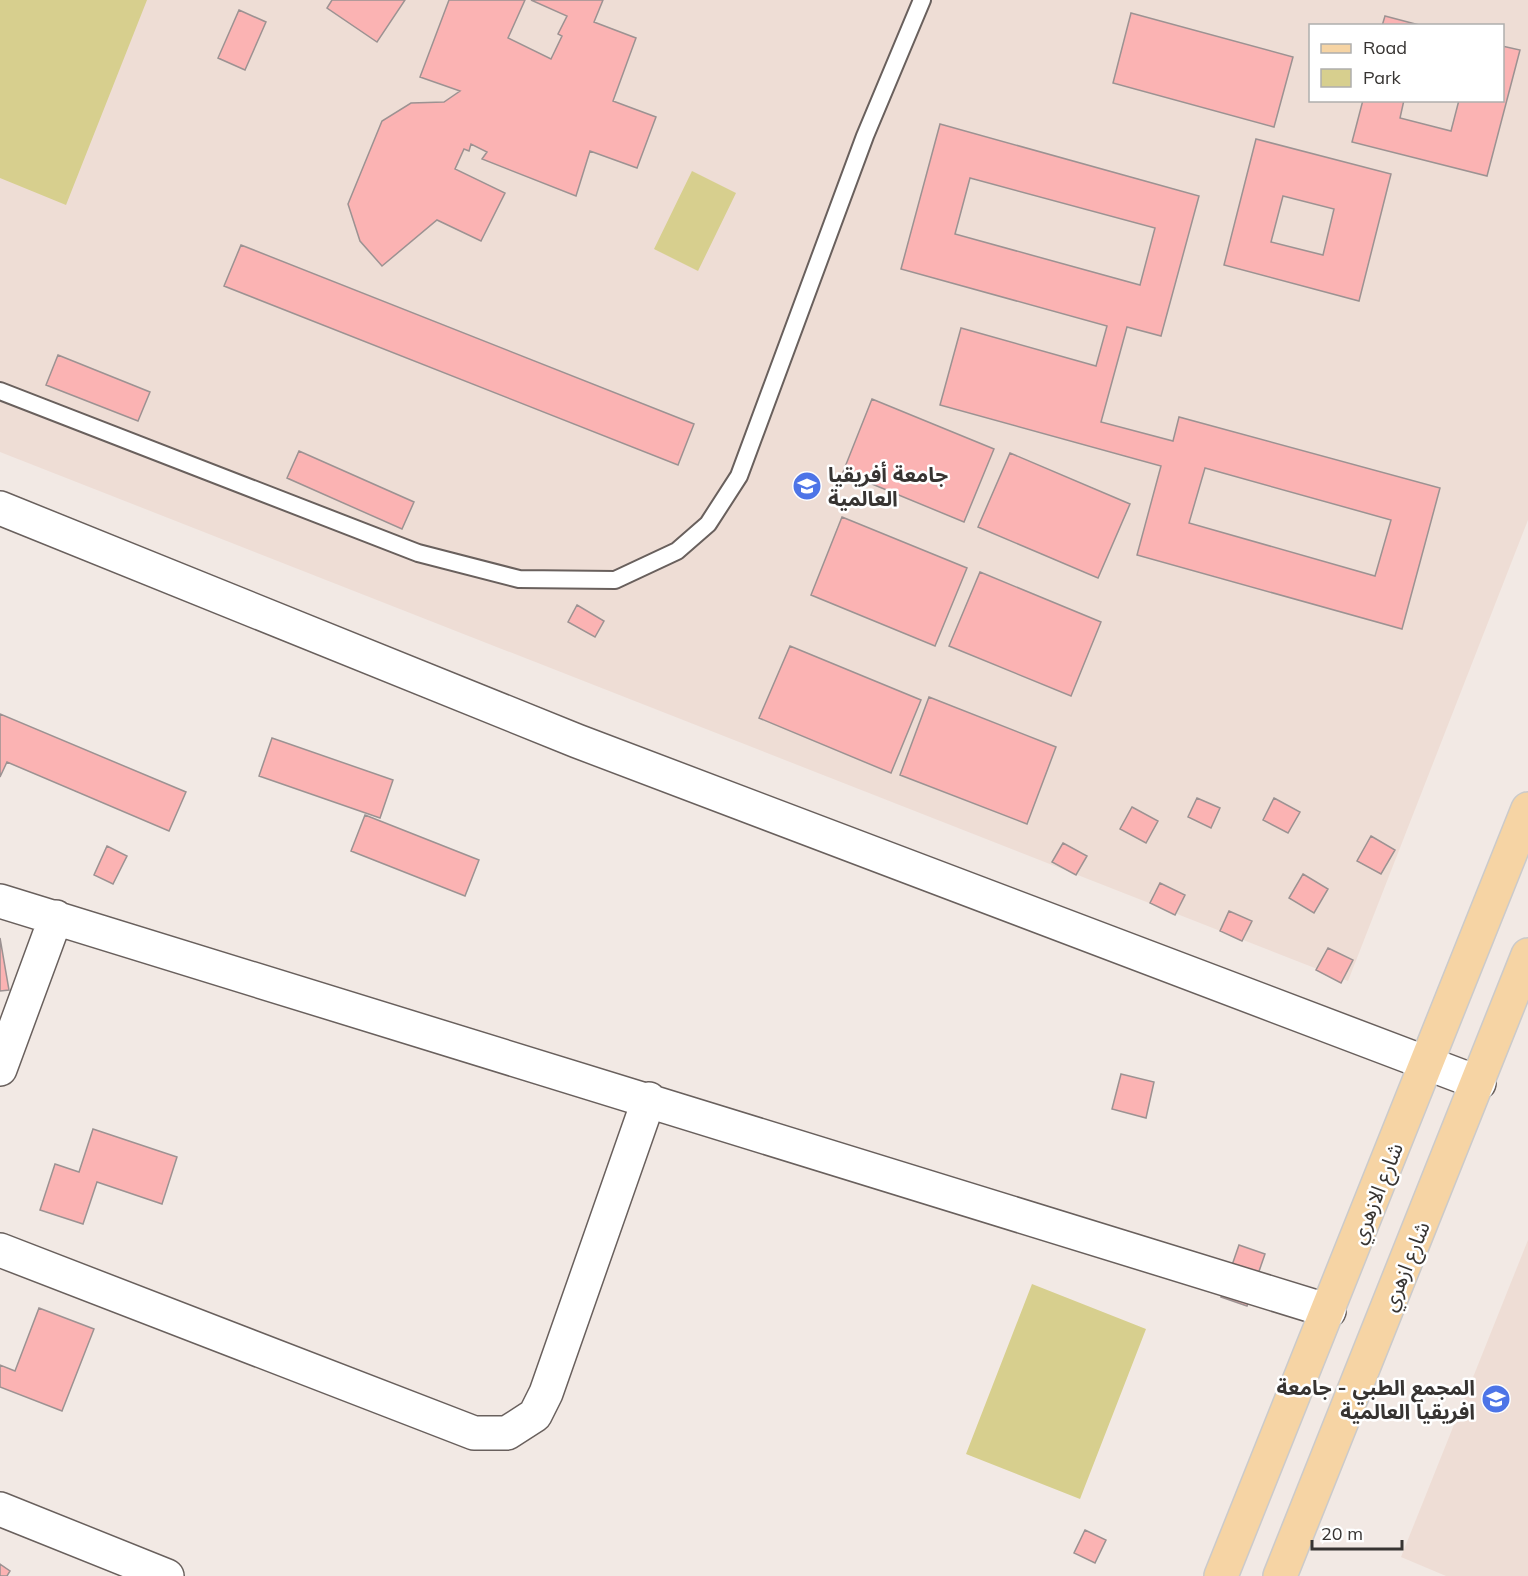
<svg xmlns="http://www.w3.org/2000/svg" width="1528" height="1576" font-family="Mulish,'Noto Sans Arabic',sans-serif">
  <rect width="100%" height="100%" fill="#f2e9e4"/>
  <!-- built -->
  <path fill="#eeddd5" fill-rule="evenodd" d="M0 0H1528V520L1348 981 0 452ZM1310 26H1502V100H1310Z
    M1528 1240V1576H1446L1401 1557Z"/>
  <!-- green -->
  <path fill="#d7cf8e" d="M0 0H147L66 205 0 178Z
    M692 171 736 193 698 271 654 249Z
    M1032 1284 1146 1329 1080 1499 966 1454Z"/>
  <!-- building -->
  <path fill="#fbb3b3" stroke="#9c9292" stroke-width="1.5" fill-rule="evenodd" d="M332 0H405L377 42 327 8Z
    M449 0H525L508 38 551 59 562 36 558 34 567 16 531 0H603L594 22 636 38 613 101 656 117 637 168 590 151 576 196 482 159 487 152 471 144 469 151 464 149 455 169 505 193 481 241 437 220 382 266 360 241 348 204 382 121 411 103 444 102 460 91 420 77Z
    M239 10 266 22 245 70 218 58Z
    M1131 13 1293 57 1274 127 1113 83Z
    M1385 16 1423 26H1382Z
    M1502 46 1520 50 1487 176 1352 142 1363 100H1404L1400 118 1451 131 1459 100H1502Z
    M940 124 1199 196 1161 336 1127 327 1101 422 1173 441 1179 417 1440 488 1402 629 1137 555 1161 466 940 405 961 328 1096 366 1107 326 901 269ZM970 178 1155 228 1140 285 955 234ZM1205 468 1391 520 1375 576 1189 523Z
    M1256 139 1391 174 1359 301 1224 265ZM1283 196 1334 209 1323 255 1271 242Z
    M241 245 694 424 678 465 224 286Z
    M58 355 150 392 138 421 46 385Z
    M872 399 994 449 964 522 843 472Z
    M299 451 414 502 402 529 287 478Z
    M1010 453 1130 504 1098 578 978 527Z
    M842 517 967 568 935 646 811 595Z
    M980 572 1101 622 1071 696 949 646Z
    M577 605 604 621 595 637 568 622Z
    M790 646 921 700 891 773 759 718Z
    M929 697 1056 747 1027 824 900 775Z
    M0 714 186 792 169 831 7 762 0 777Z
    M272 738 393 780 380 818 259 776Z
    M1197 798 1220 808 1211 828 1188 817Z
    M1274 798 1300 812 1288 833 1263 820Z
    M1132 807 1158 821 1146 843 1120 829Z
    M365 815 479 860 465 896 351 851Z
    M1371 836 1395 850 1381 874 1357 861Z
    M1063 843 1087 856 1076 875 1052 862Z
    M107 846 127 856 113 884 94 875Z
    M1303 874 1328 889 1314 913 1289 898Z
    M1160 883 1185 895 1175 915 1150 903Z
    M1229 911 1252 921 1242 941 1220 931Z
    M0 938 9 990 0 991Z
    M1328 948 1353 960 1341 983 1316 970Z
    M1121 1074 1154 1082 1146 1118 1112 1109Z
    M93 1129 177 1157 162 1204 97 1182 83 1224 40 1210 55 1164 79 1172Z
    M1239 1245 1265 1254 1247 1306 1221 1297Z
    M39 1308 94 1329 62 1411 0 1387V1365L15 1371Z
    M1085 1530 1106 1540 1095 1563 1074 1553Z
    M0 1564 10 1571 7 1576H0Z"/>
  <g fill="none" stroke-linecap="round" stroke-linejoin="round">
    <!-- lane casing -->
    <g stroke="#69605d" stroke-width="20">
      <path id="lane" d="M0 391 418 553 519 579 615 580 677 551 708 524 739 476 865 136 922 0"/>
    </g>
    <!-- street casing -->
    <g stroke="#69605d" stroke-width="36">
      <path id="street" d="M0 508 577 741 1479 1083
        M0 901 1329 1311
        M0 1069 56 917
        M0 1250 474 1433H507L535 1415 546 1393 649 1099
        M0 1509 167 1576"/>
    </g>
    <!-- primary casing -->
    <g stroke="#cbcaca" stroke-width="36">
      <path id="primary" d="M1221 1576 1528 809
        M1280 1576 1528 955"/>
    </g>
    <!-- lane -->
    <use href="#lane" stroke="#fff" stroke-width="16"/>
    <!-- street -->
    <use href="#street" stroke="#fff" stroke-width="33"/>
    <!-- primary -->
    <use href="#primary" stroke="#f6d4a4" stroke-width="33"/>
  </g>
  <!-- icons -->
  <defs>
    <g id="university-disc" transform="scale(1.5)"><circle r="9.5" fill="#4d74e7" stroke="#fff"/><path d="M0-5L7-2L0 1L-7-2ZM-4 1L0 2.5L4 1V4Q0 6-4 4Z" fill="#fff"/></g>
  </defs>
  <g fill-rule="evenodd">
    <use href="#university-disc" x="807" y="486"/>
    <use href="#university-disc" x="1496" y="1399"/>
  </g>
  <g text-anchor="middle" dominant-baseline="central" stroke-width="5" stroke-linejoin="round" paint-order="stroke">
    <!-- poi labels -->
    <g font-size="21" font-weight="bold" fill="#373432" stroke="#fff" text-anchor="start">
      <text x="828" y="474">جامعة أفريقيا<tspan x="828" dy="24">العالمية</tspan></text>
      <text x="1475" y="1387" text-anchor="end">المجمع الطبي - جامعة<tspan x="1475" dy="24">افريقيا العالمية</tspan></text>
    </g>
    <!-- street labels -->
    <g font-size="21" fill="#373432" stroke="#fff">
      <text transform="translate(1376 1193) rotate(-68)">شارع الازهري</text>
      <text transform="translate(1405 1266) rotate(-68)">شارع ازهري</text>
    </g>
  </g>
  <!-- legend -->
  <rect x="1309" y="24" width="195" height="78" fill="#ffffff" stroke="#afaead" stroke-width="1.5"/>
  <rect x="1321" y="44" width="30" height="9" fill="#f6d4a4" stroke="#afaead" stroke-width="1.5"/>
  <text x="1363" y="54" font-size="18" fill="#373432">Road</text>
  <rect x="1321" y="69" width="30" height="18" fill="#d7cf8e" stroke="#afaead" stroke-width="1.5"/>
  <text x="1363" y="84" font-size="18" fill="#373432">Park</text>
  <!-- scale -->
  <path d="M1312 1540v9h90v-9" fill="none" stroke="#373432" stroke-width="3"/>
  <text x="1321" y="1540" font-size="18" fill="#373432" stroke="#ffffff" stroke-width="4.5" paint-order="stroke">20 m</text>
</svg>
